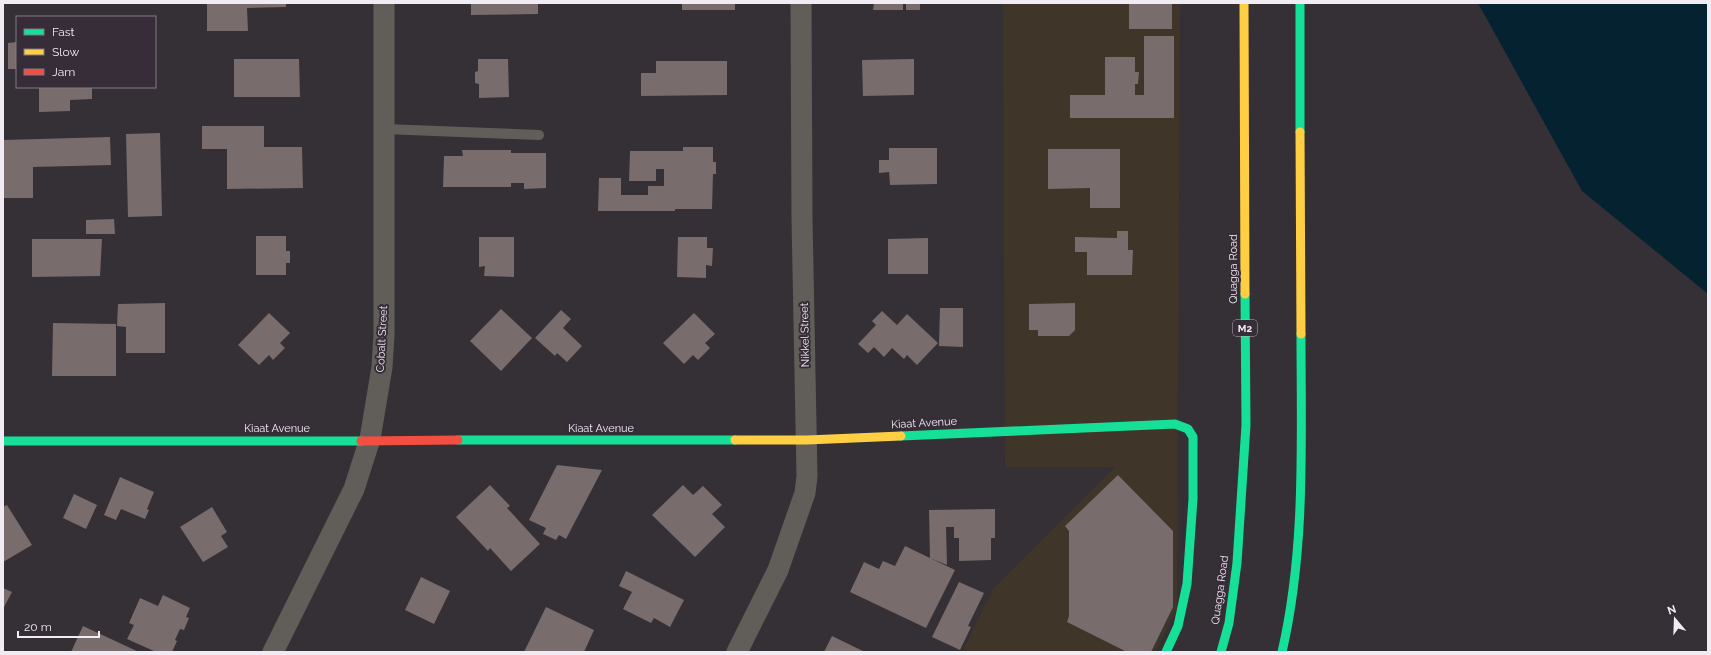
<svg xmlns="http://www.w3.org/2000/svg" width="1711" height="655" font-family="Raleway,sans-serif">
  <rect width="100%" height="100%" fill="#353035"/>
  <!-- commercial -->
  <path fill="#3f3528" d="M1003 3H1180L1177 609 1155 652H962L993 589 1115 467H1005Z"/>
  <!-- water -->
  <path fill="#052230" d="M1478 3H1708V294L1582 191Z"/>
  <!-- building -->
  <path fill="#786c6d" d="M207 3H286V7L247 8 248 31H207Z
    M471 3H538V14L471 15Z
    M682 3H735V10H682Z
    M874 3H903V10H873Z
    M906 3H920V10H906Z
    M1129 3H1172V29H1129Z
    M1144 36H1174V118H1070V95H1105V57H1135V72H1139L1138 84H1135V95H1144Z
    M17 42V69H8V43Z
    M234 59H299L300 97H234Z
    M478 59H508L509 97 479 98V84L475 83V72L478 71Z
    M914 59V95L863 96 862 60Z
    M656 61H727V95L641 96V73H656Z
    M39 87H92V99L70 100V111L39 112Z
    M202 126H264V147H302L303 188 227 189V149H202Z
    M160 133 162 216 128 217 126 134Z
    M110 137 111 165 33 167V198H4L3 140Z
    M683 147H713V162H716V174H713L712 209H675V211H598L599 178H621V195H648V186H664V169H656V181H629L630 151H683Z
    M889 148H937V184L890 185 889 172 879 173V160H889Z
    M1048 149H1120V208H1090V188L1048 189Z
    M462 150H511V153H546V188L524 189V183H511V187H443L444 156H463Z
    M114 219 115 234H86V220Z
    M1117 231H1128V250H1133L1132 275H1087V252H1075V237L1117 238Z
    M256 236H286V251H290V263H286V275H256Z
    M479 237H514V277L484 276 485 266 479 267Z
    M678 237H707V248H713L712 266 706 265V278L677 277Z
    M928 238V274H888V239Z
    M32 239H102L100 276 32 277Z
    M165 303V353H126V327L117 326 118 304Z
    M1075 303V330L1069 336H1038V330H1029V304Z
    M940 308H963V347L939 346Z
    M501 309 532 338 501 371 470 341Z
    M561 310 571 319 563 328 582 346 567 362 557 353 555 356 535 338Z
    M882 311 897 325 907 314 938 343 917 365 907 355 904 359 892 348 884 357 874 347 868 353 858 344 876 325 872 321Z
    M269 313 290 333 280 343 285 348 273 360 269 355 259 365 238 345Z
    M694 313 715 334 705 343 710 348 698 360 693 355 684 364 663 343Z
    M53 323 116 324V376H52Z
    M557 465 602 470 566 539 559 535 556 540 543 534 546 528 529 520Z
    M1118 475 1173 531V607L1151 652H1127L1067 622 1069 616V531L1065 526Z
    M120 477 154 492 147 509 149 510 145 519 121 509 116 520 104 515Z
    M490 485 510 506 507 508 540 544 511 571 490 548 488 551 456 517Z
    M683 485 693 495 703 486 722 505 712 514 725 527 695 557 652 515Z
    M74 494 97 505 86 529 63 518Z
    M7 505 32 545 3 562V507Z
    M212 507 227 532 221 536 228 547 203 562 180 527Z
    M995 509V538H991V560L959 561V538H954V527H946L947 565 930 558 929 510Z
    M905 546 955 570 926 628 850 592 864 562 879 569 883 561 895 566Z
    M626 571 684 600 670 627 654 618 651 623 623 609 632 592 619 586Z
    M421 577 450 591 434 624 405 610Z
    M959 582 984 593 968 626 971 627 960 650 932 637Z
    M3 588 12 592 3 609Z
    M163 595 190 608 186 617 189 618 184 630 180 629 175 640 177 641 172 652H156L127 639 134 625 129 623 140 598 158 606Z
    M546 607 594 630 584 652H524Z
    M83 626 139 652H71Z
    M832 636 865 652H824Z"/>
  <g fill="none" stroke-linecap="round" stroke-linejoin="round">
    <!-- lane -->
    <path stroke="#615e5a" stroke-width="10" d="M384 129 539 135"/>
    <!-- street -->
    <path stroke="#615e5a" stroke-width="21" d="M273 652 354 489 370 439 382 367 384 335V3
      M737 652 778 570 805 493 807 476 802 218 801 3"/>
    <!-- fast -->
    <path stroke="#16e098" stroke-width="9" d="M1300 3V132
      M901 436 1175 424 1188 429 1193 437V499L1187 584 1178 626 1166 652
      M458 440H735
      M3 441H361
      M1221 652 1229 623 1237 563 1246 425 1245 294
      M1282 652C1306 548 1301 440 1301 334"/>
    <!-- slow -->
    <path stroke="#ffcf43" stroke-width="9" d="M1244 3 1245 294
      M1300 132 1301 334
      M735 440H807L901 436"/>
    <!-- jam -->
    <path stroke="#f24e42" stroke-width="9" d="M361 441 458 440"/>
  </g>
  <g text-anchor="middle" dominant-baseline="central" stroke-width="4" stroke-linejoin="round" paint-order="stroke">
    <!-- shield labels -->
    <rect fill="#362d38" stroke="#b9b2bb" stroke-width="1" x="1233" y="320" width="24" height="16" rx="3"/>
    <g font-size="10" font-weight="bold" fill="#f1ebf3">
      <text x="1245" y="328">M2</text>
    </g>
    <!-- street labels -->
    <g font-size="11" fill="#f1ebf3" stroke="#362d38">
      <text transform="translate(1233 269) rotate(-90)">Quagga Road</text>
      <text transform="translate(805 335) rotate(-91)">Nikkel Street</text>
      <text transform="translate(382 339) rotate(-87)">Cobalt Street</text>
      <text transform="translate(924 423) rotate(-3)">Kiaat Avenue</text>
      <text x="277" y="428">Kiaat Avenue</text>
      <text x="601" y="428">Kiaat Avenue</text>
      <text transform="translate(1220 590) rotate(-82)">Quagga Road</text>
    </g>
  </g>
  <!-- border -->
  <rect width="1711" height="655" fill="none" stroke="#f1ebf3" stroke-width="8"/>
  <!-- legend -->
  <rect x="16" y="16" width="140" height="72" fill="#362d38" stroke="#817983"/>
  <rect x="24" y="29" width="20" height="6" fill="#16e098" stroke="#817983"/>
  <text x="52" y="36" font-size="12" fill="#f1ebf3">Fast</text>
  <rect x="24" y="49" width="20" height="6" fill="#ffcf43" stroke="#817983"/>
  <text x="52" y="56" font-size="12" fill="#f1ebf3">Slow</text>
  <rect x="24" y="69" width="20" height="6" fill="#f24e42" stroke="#817983"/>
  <text x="52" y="76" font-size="12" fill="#f1ebf3">Jam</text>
  <!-- north arrow -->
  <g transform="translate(1675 619) rotate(341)" stroke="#362d38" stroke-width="3" paint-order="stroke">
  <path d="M0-3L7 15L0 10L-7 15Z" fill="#f1ebf3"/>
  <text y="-6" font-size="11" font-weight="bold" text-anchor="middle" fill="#f1ebf3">N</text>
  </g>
  <!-- scale -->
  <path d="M18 631v6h81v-6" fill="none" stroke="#f1ebf3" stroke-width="2"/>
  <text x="24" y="631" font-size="12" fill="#f1ebf3" stroke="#362d38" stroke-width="3" paint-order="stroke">20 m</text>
</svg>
